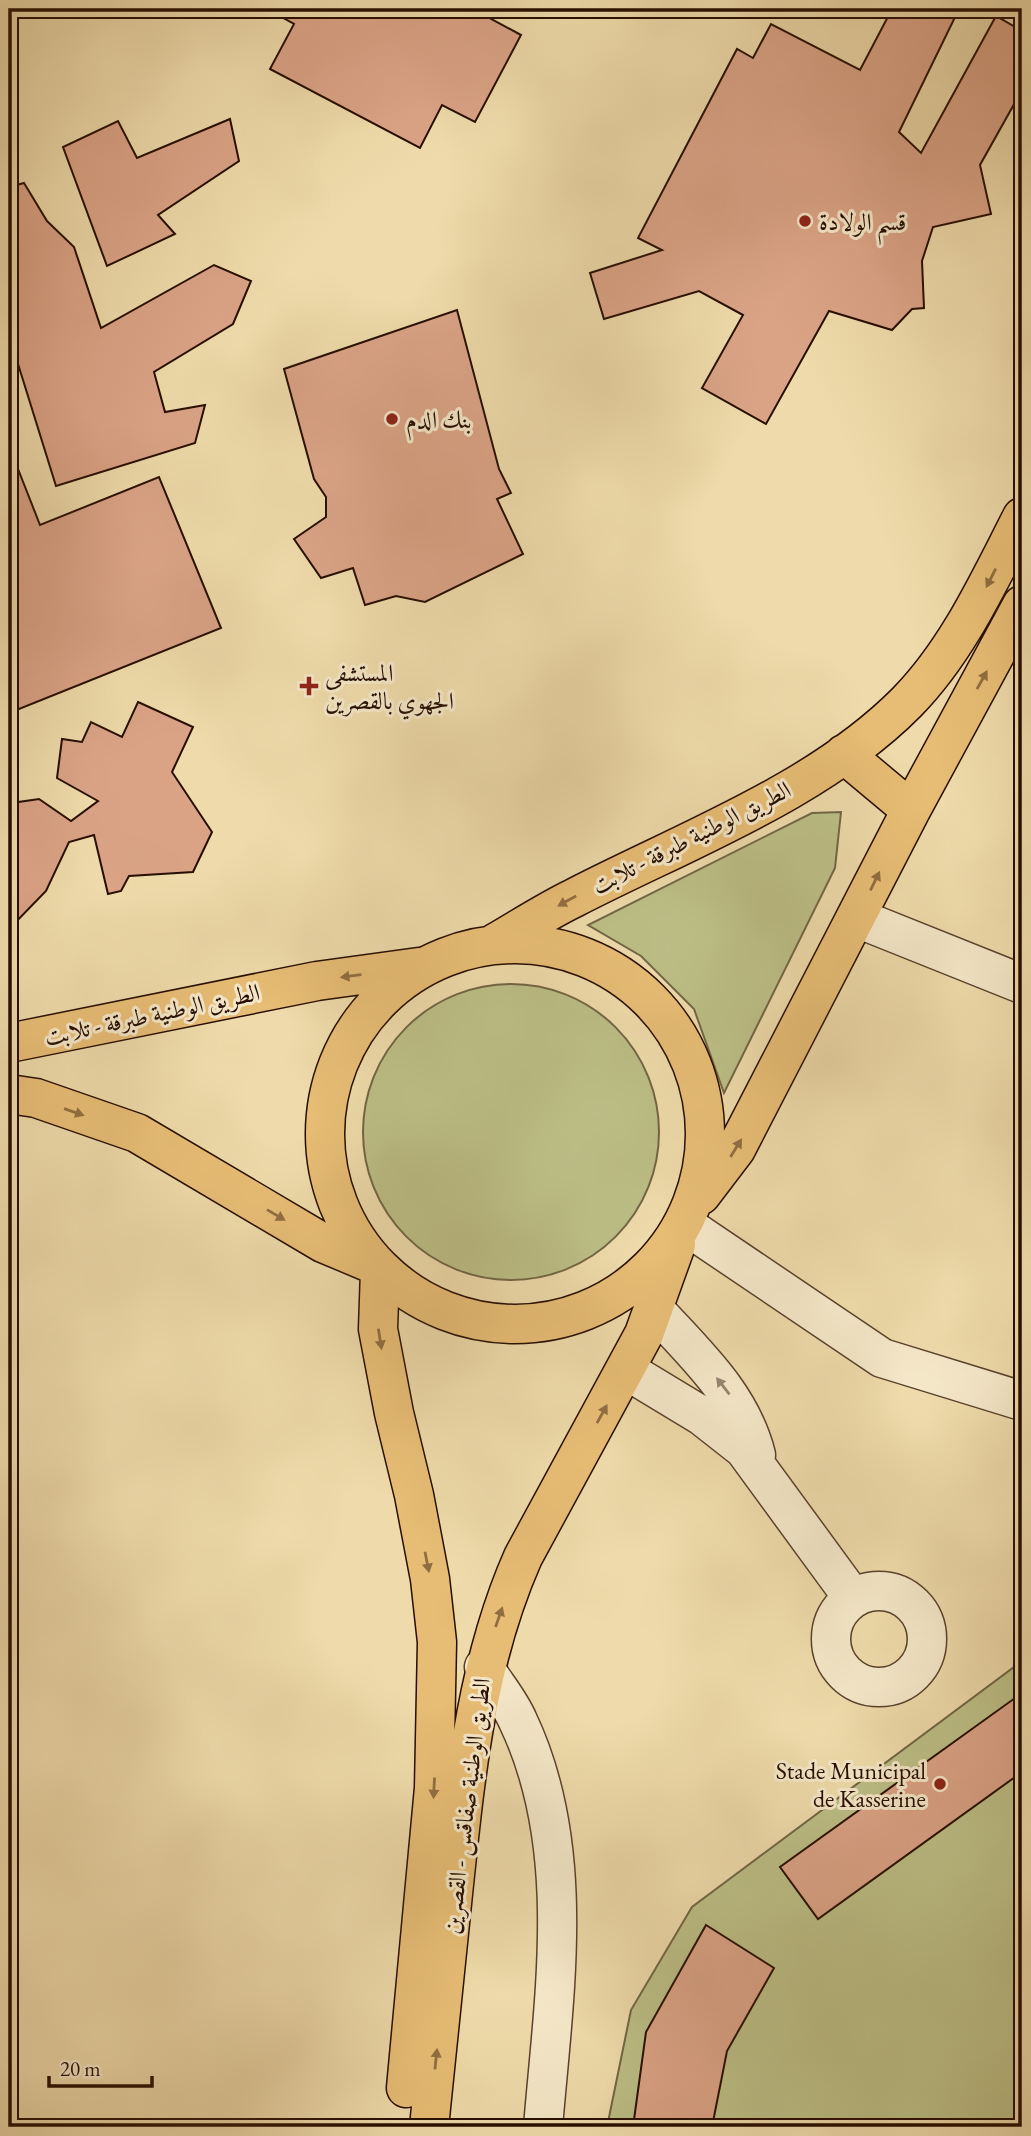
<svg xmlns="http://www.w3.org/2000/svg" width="1031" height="2136" font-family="'EB Garamond',Amiri,serif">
  <rect width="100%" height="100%" fill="#eedaaa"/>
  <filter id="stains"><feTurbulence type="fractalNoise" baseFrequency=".00286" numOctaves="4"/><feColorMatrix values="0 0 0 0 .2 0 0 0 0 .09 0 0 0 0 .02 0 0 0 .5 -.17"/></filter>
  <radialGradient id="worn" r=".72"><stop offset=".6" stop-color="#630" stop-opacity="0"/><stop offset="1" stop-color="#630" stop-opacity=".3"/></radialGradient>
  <!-- green -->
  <path fill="#bcbe86" stroke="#726644" stroke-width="2" d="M841 812 835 868 724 1093 694 1009 641 956 588 925 812 813Z
    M363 1132a148 148 0 1 1 296 0a148 148 0 1 1-296 0Z
    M1022 1661V2127H607L631 2010 692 1907Z"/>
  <!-- building -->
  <path fill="#daa386" stroke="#270e02" stroke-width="2" d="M267 9H441L456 17 473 9 521 35 475 122 442 105 420 148 270 69 294 24Z
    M892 9H959L899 132 921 153 996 16 1022 31V90L980 165 991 214 933 227 922 261 924 308 912 309 892 330 829 311 766 424 702 388 743 315 699 291 604 319 590 273 662 250 638 238 737 49 753 58 771 24 860 70Z
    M230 119 239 161 158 215 175 234 107 266 63 147 118 121 137 158Z
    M24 183 47 221 74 247 101 328 214 265 251 281 233 324 154 372 165 412 205 405 195 443 56 486 9 335V187Z
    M457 310 499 469 511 493 497 499 523 554 425 602 396 596 365 605 353 568 321 578 294 539 326 517V497L314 479 284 369Z
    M9 446 40 525 159 477 221 628 9 713Z
    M138 702 193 727 172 772 212 832 193 872 129 876 121 891 108 894 94 835 69 842 46 891 9 929V784H16L18 802 39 799 71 821 98 801 57 778 62 739 82 742 91 722 122 737Z
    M1022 1693V1772L818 1919 780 1867Z
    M706 1925 774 1968 727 2051 712 2127H633L646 2032Z"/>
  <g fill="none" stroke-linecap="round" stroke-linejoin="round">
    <!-- minor casing -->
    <g stroke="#59412c" stroke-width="41">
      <path id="minor" d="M857 918 1022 984
        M685 1225 882 1358 1022 1401
        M655 1310C695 1354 741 1395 756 1455
        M626 1370 702 1416 744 1449 853 1598
        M831 1639a48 48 0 1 1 96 0a48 48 0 1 1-96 0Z
        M484 1667C495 1685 510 1702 518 1721 578 1847 554 1994 543 2127"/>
    </g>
    <!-- major casing -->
    <g stroke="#270e02" stroke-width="41">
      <path id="major" d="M844 754 911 810
        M495 943C521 928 547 911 574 898 684 841 818 792 907 702 958 650 989 581 1022 517
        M325 1134a190 190 0 1 1 380 0a190 190 0 1 1-380 0Z
        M9 1043 317 981 419 967
        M9 1094 36 1098 137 1133 323 1243 373 1264
        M701 1195 736 1149 911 810 1022 605
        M380 1271 378 1329 394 1413 414 1495 430 1579 437 1642 434 1788 406 2088
        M429 2127C437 2046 446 1965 454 1884 466 1771 477 1661 523 1557L644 1334 676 1245"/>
    </g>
    <!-- minor -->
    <use href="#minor" stroke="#f4e7c8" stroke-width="38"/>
    <!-- major -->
    <use href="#major" stroke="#e7bd75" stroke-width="38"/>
  </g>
  <!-- one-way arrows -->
  <defs><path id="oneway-solid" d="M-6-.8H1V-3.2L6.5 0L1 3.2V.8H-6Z" transform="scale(1.75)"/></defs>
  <g fill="#916e41">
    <use href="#oneway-solid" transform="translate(991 578) rotate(117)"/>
    <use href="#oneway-solid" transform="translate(982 680) rotate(-61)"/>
    <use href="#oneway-solid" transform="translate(875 881) rotate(-64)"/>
    <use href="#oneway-solid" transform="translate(567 901) rotate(151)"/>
    <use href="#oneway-solid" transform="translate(351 976) rotate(173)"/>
    <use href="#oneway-solid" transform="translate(74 1112) rotate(19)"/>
    <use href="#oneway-solid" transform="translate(736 1148) rotate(-58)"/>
    <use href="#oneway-solid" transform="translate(276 1215) rotate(31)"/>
    <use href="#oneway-solid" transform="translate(380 1339) rotate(81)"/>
    <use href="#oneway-solid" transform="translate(602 1414) rotate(-61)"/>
    <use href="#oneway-solid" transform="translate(427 1562) rotate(79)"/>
    <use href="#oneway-solid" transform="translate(499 1617) rotate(-71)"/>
    <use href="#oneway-solid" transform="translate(434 1788) rotate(93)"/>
    <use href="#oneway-solid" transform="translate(436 2059) rotate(-84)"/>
  </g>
  <use fill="#98856f" href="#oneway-solid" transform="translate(723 1386) rotate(-128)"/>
  <!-- markers -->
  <g fill="#8f2418" stroke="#f4e7c8" stroke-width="2.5">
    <circle cx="805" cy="221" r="7"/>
    <circle cx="392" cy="419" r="7"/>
    <path d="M305.5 675.5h7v7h7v7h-7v7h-7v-7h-7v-7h7z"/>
    <circle cx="940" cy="1784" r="7"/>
  </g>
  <g text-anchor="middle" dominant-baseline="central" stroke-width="6" stroke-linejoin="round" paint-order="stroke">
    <!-- poi labels -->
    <g font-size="24" fill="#270e02" stroke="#f4e7c8" text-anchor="start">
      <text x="819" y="221">قسم الولادة</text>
      <text x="406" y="419">بنك الدم</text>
      <text x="325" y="672">المستشفى<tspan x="325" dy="28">الجهوي بالقصرين</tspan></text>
      <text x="926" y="1770" text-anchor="end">Stade Municipal<tspan x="926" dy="28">de Kasserine</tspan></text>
    </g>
    <!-- street labels -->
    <g font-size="24" fill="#270e02" stroke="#f4e7c8">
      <text transform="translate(691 837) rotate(-27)">الطريق الوطنية طبرقة - تلابت</text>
      <text transform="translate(152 1014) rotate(-12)">الطريق الوطنية طبرقة - تلابت</text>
      <text transform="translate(466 1806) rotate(-83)">الطريق الوطنية صفاقس - القصرين</text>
    </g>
  </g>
  <!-- margin -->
  <rect width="1031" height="2136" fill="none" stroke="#eedaaa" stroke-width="35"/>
  <rect x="10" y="10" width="1010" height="2115" fill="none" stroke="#270e02" stroke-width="3.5"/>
  <rect x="18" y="18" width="996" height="2101" fill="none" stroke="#270e02" stroke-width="2"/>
  <!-- scale -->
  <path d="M49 2076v10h103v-10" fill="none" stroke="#270e02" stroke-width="3.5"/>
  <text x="60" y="2076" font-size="21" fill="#270e02" stroke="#f4e7c8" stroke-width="5" paint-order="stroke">20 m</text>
  <rect width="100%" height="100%" filter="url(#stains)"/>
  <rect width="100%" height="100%" fill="url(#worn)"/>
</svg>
